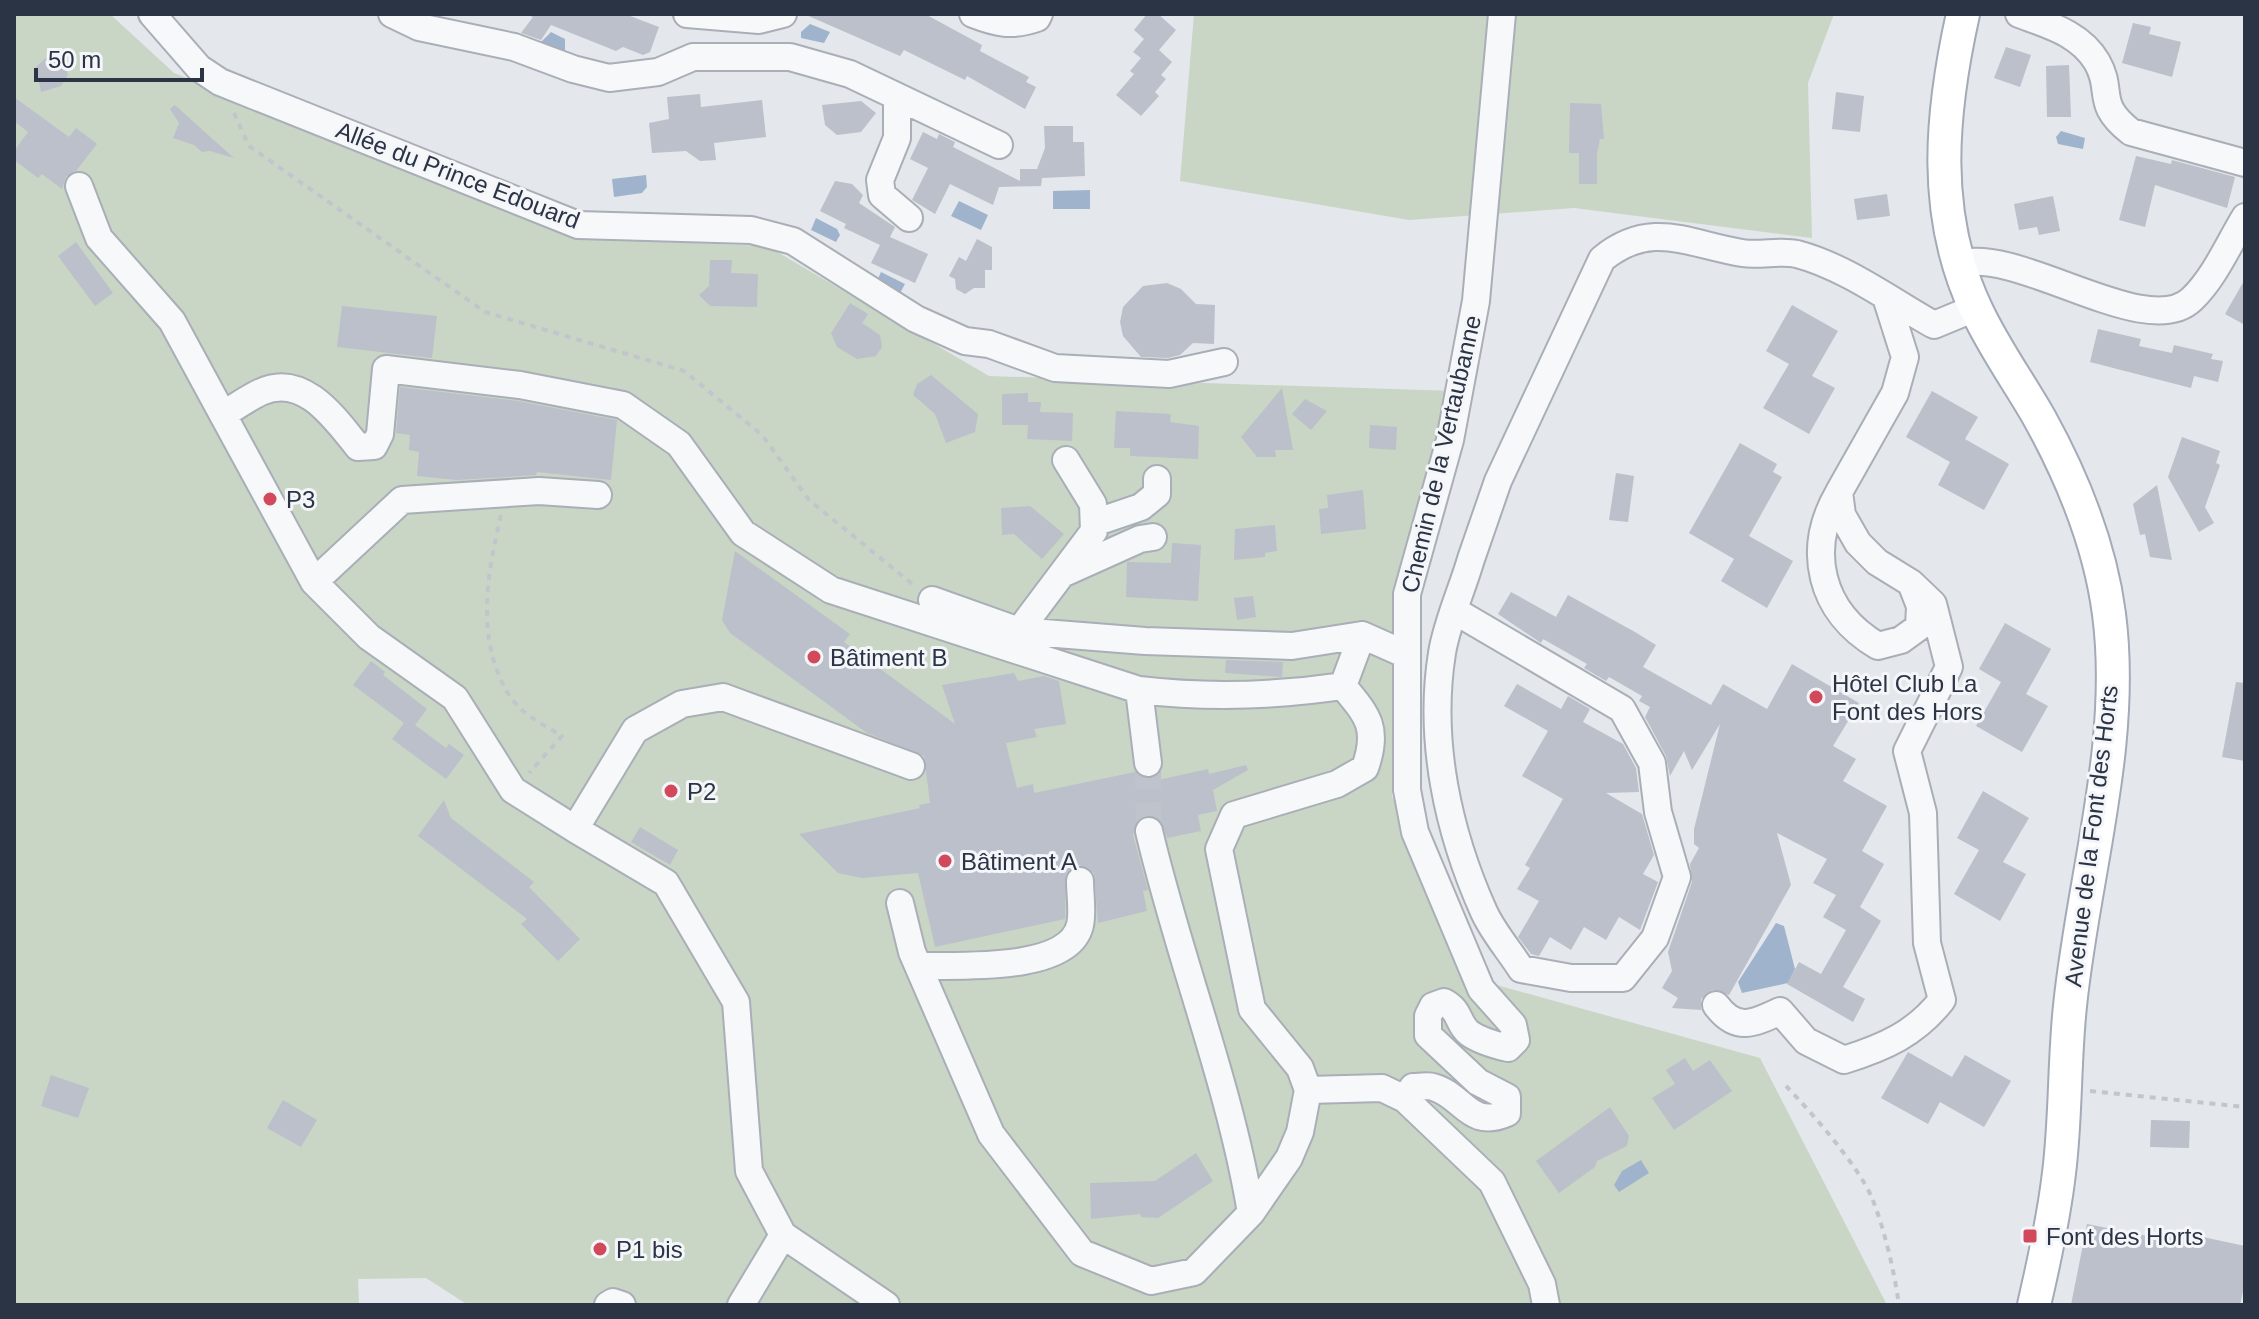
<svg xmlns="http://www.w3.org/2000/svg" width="2259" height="1319" font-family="Arial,sans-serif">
  <rect width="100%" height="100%" fill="#e4e7ec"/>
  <!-- green -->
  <path fill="#c9d6c5" d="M14 14H110L174 73 573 238 767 246 989 376 1454 391 1399 592 1392 796 1464 976 1760 1058 1887 1305H468L426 1278 358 1279 359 1305H14Z
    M1194 14H1834L1808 83 1812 238 1574 208 1409 220 1180 181Z"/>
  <!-- water -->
  <path fill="#9fb4cc" d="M810 24 830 32 824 43 801 38V32Z
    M551 32 565 39V56L539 44Z
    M2061 131 2085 138 2083 149 2058 144 2056 137Z
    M646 175 647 187 642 193 614 197 612 179Z
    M1090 190V209H1053V191Z
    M959 201 988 215 981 230 951 216Z
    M816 218 837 229 840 235 836 242 811 230Z
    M881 272 905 284 900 293 877 281Z
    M1776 923 1784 926 1795 969 1788 983 1742 993 1738 982Z
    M1641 1160 1649 1173 1619 1192 1614 1185 1622 1171Z"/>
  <!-- building -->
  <path fill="#bbc0ca" d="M525 14H625L659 27 650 52 643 55 623 47 616 51 551 25 541 40 521 33 533 17Z
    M804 14H925L982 45 980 51 1029 77 1026 82 1036 87 1025 109 967 76 965 80 904 50 900 56Z
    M1147 14H1158L1176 30 1159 50 1172 62 1161 75 1166 79 1155 92 1159 96 1141 116 1116 95 1134 74 1130 71 1141 58 1133 52 1144 39 1134 30Z
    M2133 23 2151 27 2149 34 2181 42 2172 77 2122 63Z
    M2006 47 2031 55 2020 87 1994 78Z
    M48 56 63 61 68 75 61 86 41 92 36 67Z
    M2069 65 2071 117H2047L2046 66Z
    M1836 92 1864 96 1860 132 1832 129Z
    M700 94 701 107 762 100 766 137 714 143 716 160 700 161 686 151 652 153 649 123 669 119 667 97Z
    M14 97 69 137 76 128 97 144 76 171 66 177 62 189 42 174 38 178 14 160V151L28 132 14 121Z
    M861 101 876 113 861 132 837 135 825 125 822 105Z
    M1570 103 1601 104 1604 139H1600L1597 154V184H1579V153H1569Z
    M175 105 198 126 234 158 210 151 202 152 194 145 173 138 179 123 170 109Z
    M1044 126H1073V142H1084L1085 176 1042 178 1041 186 999 187 993 205 950 184 935 214 912 200 928 168 910 159 923 132 937 139 939 134 955 142 953 147 1020 181V169H1037L1045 148Z
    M2136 156 2171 164 2172 160 2235 177 2227 208 2155 185 2145 227 2119 220Z
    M835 181 852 184 863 195 859 203 895 227 890 237 928 254 915 283 871 263 880 245 844 228 846 224 820 211Z
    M1887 194 1890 216 1857 220 1854 199Z
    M2053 196 2060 231 2039 235 2037 227 2019 230 2014 204Z
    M977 239 992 247V270H985V288H974L965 294 956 289 955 279 949 276 959 257 966 261Z
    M76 242 113 293 95 306 58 256Z
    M710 260H732L731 273 758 274 757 307 710 306 699 295 709 286Z
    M2245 279V325L2225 314Z
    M1167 283 1181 289 1196 304 1215 305 1214 344 1193 343 1180 355 1168 358 1141 357 1123 336 1120 322 1123 307 1143 286Z
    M850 303 868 314 862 323 880 335 882 347 876 356 857 359 837 347 831 333Z
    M1792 305 1838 331 1812 376 1835 388 1809 434 1763 408 1789 364 1766 351Z
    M342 306 437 316 432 358 337 347Z
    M2098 329 2141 339 2139 346 2172 353 2174 345 2213 354 2211 359 2223 361 2218 382 2194 376 2191 388 2090 362Z
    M931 375 978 414 975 432 946 443 935 414 913 395 917 384Z
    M400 387 518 401 617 420 611 480 537 472 536 475 457 480 417 476 419 452 409 450 410 435 396 433Z
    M1282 388 1293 450H1275L1276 457H1257L1241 437Z
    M1932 391 1978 417 1965 439 2009 464 1984 510 1938 485 1950 462 1906 437Z
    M1028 393V402H1041L1040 412 1073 413 1072 441 1027 439 1028 425H1002V394Z
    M1305 399 1327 411 1311 430 1292 414Z
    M1116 411 1171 414 1170 422 1199 426 1198 459 1130 456V448H1114Z
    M1370 425 1397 427 1396 450 1369 448Z
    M2182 437 2220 451 2216 463 2220 465 2205 507 2214 523 2199 532 2168 477Z
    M1740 443 1777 464 1773 472 1782 477 1749 536 1793 561 1767 608 1721 581 1734 559 1689 533Z
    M1616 473 1634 476 1628 522 1609 520Z
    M2157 485 2172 560 2150 557 2145 534 2140 535 2133 504Z
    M1363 490 1366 529 1321 534 1319 509 1328 508 1327 495Z
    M1030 506 1064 534 1042 559 1014 534 1002 535 1001 508Z
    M1275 525 1277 551 1265 553V557L1234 560 1235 529Z
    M1172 543 1201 545 1198 601 1126 597 1127 562 1171 563Z
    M735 551 850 634 844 642 955 724 942 685 1014 673 1018 681 1044 676 1059 681 1066 724 1034 729 1037 737 1006 743 1017 788 1033 784 1034 793 1135 772 1149 782 1208 769 1209 774 1246 765 1248 770 1213 790 1217 811 1198 815 1201 831 1167 838 1160 819 1146 815 1137 820 1133 835 1148 890 1143 891 1147 911 1098 923 1094 873 1079 865 1066 874 1065 919 935 947 918 873 862 878 838 873 799 834 920 808 919 805 930 803 924 756 867 733 730 633 722 620Z
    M1511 592 1556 617 1568 595 1635 632 1656 645 1643 667 1711 705 1723 684 1767 709 1792 664 1859 703 1833 746 1856 759 1843 781 1887 806 1862 851 1884 864 1860 907 1881 921 1843 987 1865 999 1853 1022 1787 984 1799 962 1821 974 1846 930 1823 917 1836 895 1813 883 1827 859 1777 833 1791 885 1729 995 1712 990 1701 999V1010L1672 1008 1678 998 1662 988 1672 971 1668 952 1692 882 1690 864 1699 848 1694 844V829L1720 724 1692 770 1684 751 1670 776 1666 756 1645 717 1650 707 1639 701 1642 696 1609 677 1606 681 1584 668 1587 664 1543 639 1541 643 1498 614Z
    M1253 596 1256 617 1237 620 1234 598Z
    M2005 623 2051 649 2026 694 2048 706 2022 752 1976 726 2001 682 1979 669Z
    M1226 660 1283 662 1282 677 1225 673Z
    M371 661 385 672 383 675 427 709 415 725 446 748 449 744 464 755 446 779 392 739 404 723 353 685Z
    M2236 682 2245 683V761L2222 757Z
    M1517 684 1561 709 1568 696 1590 709 1583 722 1623 744 1636 768 1639 792 1606 793 1642 814 1654 855 1643 874 1658 882 1640 930 1619 917 1606 940 1584 927 1571 950 1550 937 1539 956 1531 954 1518 937 1539 901 1517 889 1530 868 1525 865 1563 799 1522 776 1548 731 1504 706Z
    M1983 791 2029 818 2003 862 2026 874 2000 921 1954 894 1979 850 1957 838Z
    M444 800 451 818 534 882 529 887 580 939 558 961 521 924 527 919 418 836Z
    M640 827 678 850 670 865 631 842Z
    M1908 1052 1952 1077 1965 1055 2011 1081 1984 1127 1940 1102 1928 1124 1881 1098Z
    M1685 1058 1693 1071 1710 1060 1732 1091 1674 1130 1652 1098 1675 1084 1666 1070Z
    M51 1075 89 1088 78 1118 41 1106Z
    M283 1100 317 1120 301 1147 267 1128Z
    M1610 1107 1629 1136 1627 1146 1597 1161 1595 1167 1559 1193 1536 1161Z
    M2151 1120 2190 1121 2189 1148 2150 1147Z
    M1196 1153 1213 1181 1158 1218 1141 1217 1140 1214 1091 1219 1090 1183 1155 1181Z
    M2087 1224 2168 1240 2170 1230 2245 1246V1282L2240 1305H2071Z"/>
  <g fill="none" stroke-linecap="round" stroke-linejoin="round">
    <!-- minor-tunnel -->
    <path stroke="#bfc3cb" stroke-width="26" stroke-dasharray="26 13" stroke-linecap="butt" d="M1148 763 1149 831"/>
    <!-- minor casing -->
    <g stroke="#a9aeb7" stroke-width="30">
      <path id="minor" d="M152 14 199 68 220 82 578 225 751 230 793 241 916 319 965 341 989 344 1055 368 1169 374 1224 362
        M392 14 419 27 514 47 573 69 609 78 658 72 693 57H790L850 74 999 145
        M687 14 759 20 783 14
        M973 14C996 23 1012 27 1037 18L1039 14
        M1502 14 1476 301 1450 440 1407 594V790L1415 832 1481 989 1513 1025 1516 1040 1508 1048C1495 1045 1480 1041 1469 1033 1457 1023 1461 1011 1444 1002L1433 1006 1428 1016V1035L1478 1082 1507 1097V1113C1469 1130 1463 1095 1433 1087 1427 1085 1419 1087 1413 1087L1405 1099 1492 1182 1542 1284 1546 1305
        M2019 14C2048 25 2080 33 2097 62 2114 92 2094 103 2131 132L2245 163
        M897 97V138L880 180 882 195 909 218
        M79 186 99 238 172 321 223 415
        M1959 264C2019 246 2147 343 2192 299 2215 277 2229 243 2245 217
        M1839 492C1805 550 1820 612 1878 646L1901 640 1919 627 1920 606 1911 583 1877 562 1858 543 1842 515 1839 492 1895 393 1905 357 1886 297
        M1094 523 1141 507 1157 494V479
        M1062 574 1140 539 1153 537
        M314 582 402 500 539 491 598 495
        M932 600 1019 631 1145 641 1292 646 1362 635 1407 655
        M1455 611 1622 709 1652 763 1658 812 1677 877 1655 938 1623 978H1571L1521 969C1509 950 1493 932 1484 912 1448 832 1428 741 1442 653 1447 622 1462 590 1471 559L1498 481 1602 259C1651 219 1688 244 1742 253 1760 256 1780 250 1797 254 1846 267 1891 301 1934 325L1975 308
        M1019 631 1094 531 1093 504 1066 460
        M1139 690 1148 763
        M575 829 513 790 455 698 369 637 314 582 223 415C235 407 248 398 261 392 304 372 336 420 358 447L374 446 380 434 386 369 520 385 623 405 679 444 743 533 831 590 1139 690C1207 698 1275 696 1343 686L1362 635
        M1149 831C1179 959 1230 1085 1251 1213
        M900 903 912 952 991 1134 1082 1253 1151 1281 1194 1272 1251 1213 1289 1158 1300 1132 1308 1090 1300 1068 1252 1009 1219 849 1234 815 1337 784 1365 768C1379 728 1368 716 1343 686
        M918 966C956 965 1069 973 1080 925 1083 912 1080 895 1080 881
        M1716 1005C1736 1032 1753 1024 1780 1011L1806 1041 1844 1060C1885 1047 1915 1034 1942 1000L1927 943 1923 813 1907 751 1949 667 1933 604 1911 583
        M1308 1090 1382 1088 1405 1099
        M608 1305 613 1302 622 1305
        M741 1305 783 1235
        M886 1305 783 1235 749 1171 736 1002 666 883 575 829 635 730 682 704 723 697 911 766"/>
    </g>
    <!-- major casing -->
    <g stroke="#a3abb8" stroke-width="36">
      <path id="major" d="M1963 14C1941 113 1931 214 1976 309 1994 348 2019 382 2040 419 2073 479 2100 545 2109 614 2126 744 2083 877 2070 1006 2064 1062 2066 1118 2059 1173 2054 1217 2044 1262 2034 1305"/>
    </g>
    <!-- path -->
    <path stroke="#c2c5cb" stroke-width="4" stroke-dasharray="6 6" stroke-linecap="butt" d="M234 113 249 146 485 312 684 371 762 435 809 500 916 587
      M501 515C487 574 475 640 509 695 521 714 544 725 562 736L529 773
      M1786 1086C1811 1112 1858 1165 1872 1198 1885 1231 1894 1270 1899 1305
      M2090 1091 2245 1107"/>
    <!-- minor -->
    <use href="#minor" stroke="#f7f8fa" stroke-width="26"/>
    <!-- major -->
    <use href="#major" stroke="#fff" stroke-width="32"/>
  </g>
  <!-- markers -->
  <g fill="#d1495b" stroke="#f4f6f9" stroke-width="3">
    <circle cx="270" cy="499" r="8"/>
    <circle cx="814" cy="657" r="8"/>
    <circle cx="1816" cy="697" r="8"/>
    <circle cx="671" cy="791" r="8"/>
    <circle cx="945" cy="861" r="8"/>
    <rect x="2022" y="1228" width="16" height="16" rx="4"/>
    <circle cx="600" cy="1249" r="8"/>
  </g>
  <g text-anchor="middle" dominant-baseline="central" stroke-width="6" stroke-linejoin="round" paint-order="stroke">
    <!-- street labels -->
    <g font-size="24" fill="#2b3445" stroke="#f4f6f9">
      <text transform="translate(458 175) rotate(21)">Allée du Prince Edouard</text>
      <text transform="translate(1441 454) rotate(-77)">Chemin de la Vertaubanne</text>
      <text transform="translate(2091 836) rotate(-83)">Avenue de la Font des Horts</text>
    </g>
    <!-- poi labels -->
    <g font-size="24" fill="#2b3445" stroke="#f4f6f9" text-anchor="start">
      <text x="286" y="499">P3</text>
      <text x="830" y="657">Bâtiment B</text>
      <text x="1832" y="683">Hôtel Club La<tspan x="1832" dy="28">Font des Hors</tspan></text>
      <text x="687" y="791">P2</text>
      <text x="961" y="861">Bâtiment A</text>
      <text x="2046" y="1236">Font des Horts</text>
      <text x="616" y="1249">P1 bis</text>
    </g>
  </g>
  <!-- border -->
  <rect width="2259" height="1319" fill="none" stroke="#2b3445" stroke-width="32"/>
  <!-- scale -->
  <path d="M36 68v12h166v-12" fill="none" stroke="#2b3445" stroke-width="4"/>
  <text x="48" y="68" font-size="24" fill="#2b3445" stroke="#f4f6f9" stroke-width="6" paint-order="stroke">50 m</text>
</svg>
